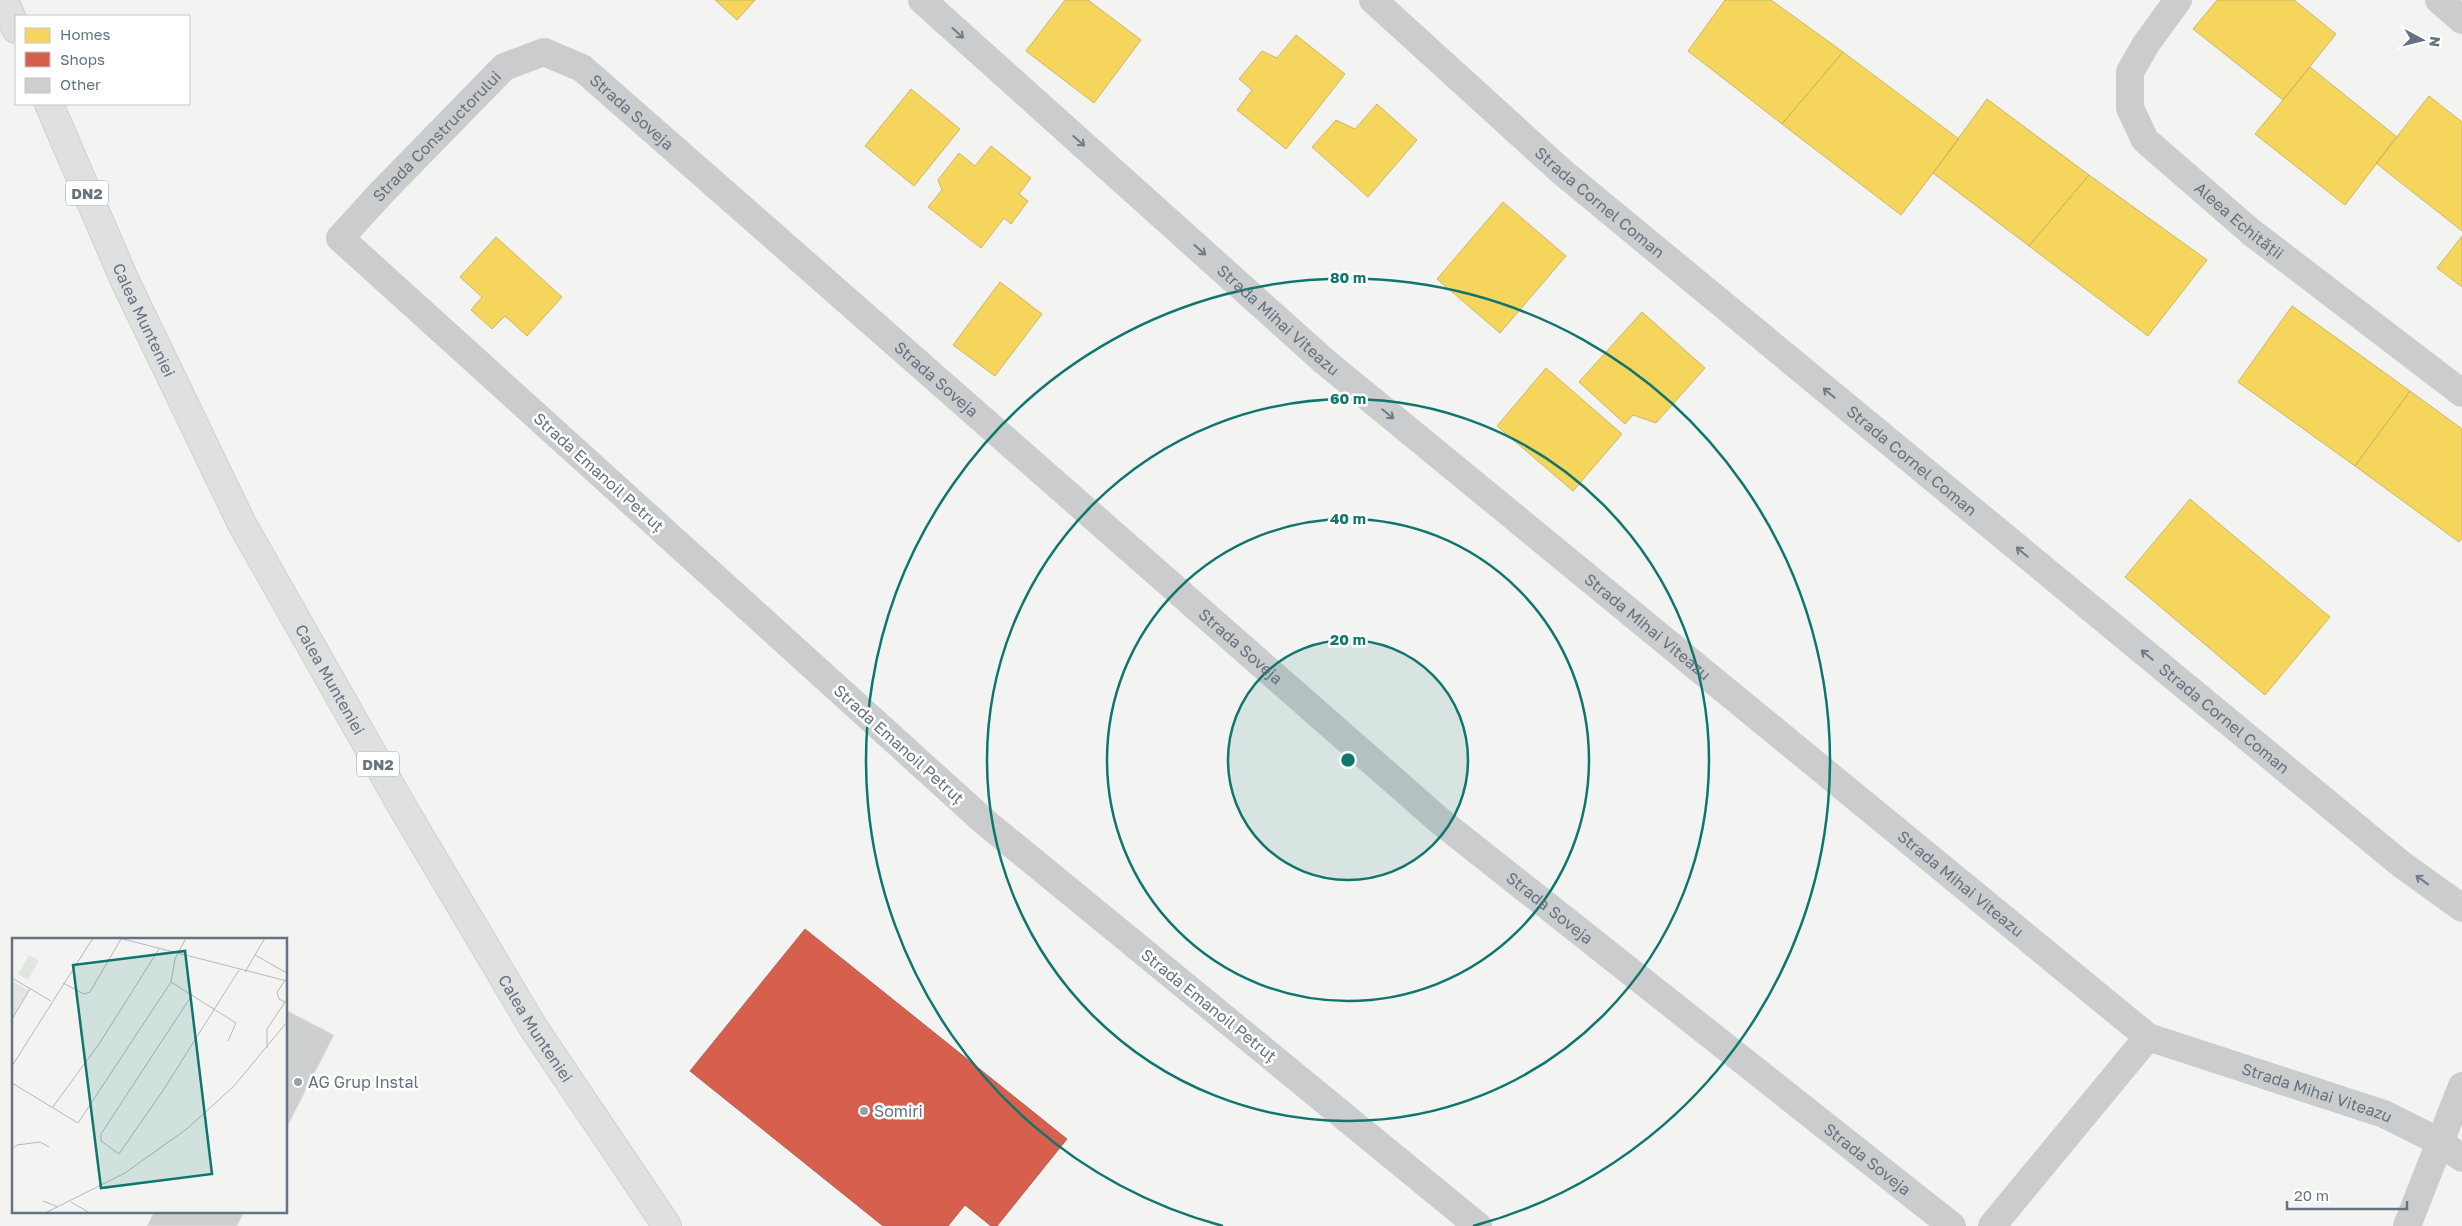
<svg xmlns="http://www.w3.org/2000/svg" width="2462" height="1226" font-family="'Golos Text',sans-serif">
  <rect width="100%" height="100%" fill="#f3f4f2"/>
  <!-- homes -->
  <path fill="#f6d55c" stroke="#cab767" d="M715 0H755L737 20Z
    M1065 0H1088L1141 40 1094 103 1026 51Z
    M1725 0H1771L1843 52 1782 124 1688 51Z
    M2217 0H2294L2336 34 2283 100 2193 29Z
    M1296 35 1345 74 1286 149 1237 110 1252 90 1239 79 1262 51 1277 58Z
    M1843 52 1959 139 1901 215 1782 124Z
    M2310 67 2397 137 2345 205 2255 134Z
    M911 89 960 129 914 186 865 146Z
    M2429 96 2462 122V231L2376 163Z
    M1987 99 2089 175 2029 246 1933 173Z
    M1377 104 1417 140 1368 197 1312 147 1336 120 1355 129Z
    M991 146 1031 178 1019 194 1028 201 1011 224 1004 218 981 248 928 207 942 190 938 180 959 153 975 166Z
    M2089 175 2207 260 2148 336 2029 246Z
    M1503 202 1566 256 1500 333 1437 279Z
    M2462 236V287L2437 268Z
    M496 237 562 297 527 336 505 316 492 329 471 310 482 297 460 277Z
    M1000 282 1042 314 995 376 953 345Z
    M2292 306 2410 391 2355 466 2238 382Z
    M1642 312 1705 368 1656 423 1633 415 1625 424 1579 382Z
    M1546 368 1622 434 1573 491 1497 426Z
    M2410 391 2462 429V538L2459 542 2355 466Z
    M2190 499 2330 617 2265 695 2125 577Z"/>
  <!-- shops -->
  <path fill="#d6604d" stroke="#b4655d" d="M805 929 1067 1139 997 1226H991L965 1205 948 1226H883L690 1071Z"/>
  <!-- building -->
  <path fill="#cecfcf" stroke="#e2e3e2" d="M286 1010 334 1035 286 1129Z
    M154 1212H244L237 1226H147Z"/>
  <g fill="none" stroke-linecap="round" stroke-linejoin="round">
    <!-- major casing -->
    <g stroke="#cfd0d0" stroke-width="30">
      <g id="major">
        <path d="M4 0 16 29"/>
        <path id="s5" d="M49 104 125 281 242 524 403 808 533 1027 667 1226"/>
      </g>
    </g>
    <!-- minor -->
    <g stroke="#cbcccd" stroke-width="28">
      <path id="s1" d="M922 0 1324 361 2148 1037 2384 1114 2440 1142 2462 1158"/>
      <path id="s2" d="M1373 0 1561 171 2401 864 2462 908"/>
      <path id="s3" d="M2178 0 2146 44 2130 72V108L2145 140 2251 232 2462 393"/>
      <path d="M2439 0 2462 20"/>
      <path id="s4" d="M1478 1226 985 822 340 238 383 191 504 67 544 52 582 68 1440 821 1952 1226"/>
      <path d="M1992 1226 2148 1037"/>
      <path d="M2407 1226 2462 1086"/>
    </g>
    <!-- major -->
    <use href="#major" stroke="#dfe0e0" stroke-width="28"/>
  </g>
  <!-- one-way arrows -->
  <defs><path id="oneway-shaft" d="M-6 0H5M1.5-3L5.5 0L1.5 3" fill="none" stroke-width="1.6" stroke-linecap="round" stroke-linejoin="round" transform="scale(1.25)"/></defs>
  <g stroke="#6e7b89">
    <use href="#oneway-shaft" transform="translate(958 33) rotate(42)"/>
    <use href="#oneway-shaft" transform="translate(1079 141) rotate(42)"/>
    <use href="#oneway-shaft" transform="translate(1200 250) rotate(42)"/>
    <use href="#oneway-shaft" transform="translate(1829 393) rotate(-140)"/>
    <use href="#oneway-shaft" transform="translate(1388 414) rotate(39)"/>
    <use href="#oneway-shaft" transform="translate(2022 552) rotate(-140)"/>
    <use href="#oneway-shaft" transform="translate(2147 655) rotate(-140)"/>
    <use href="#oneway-shaft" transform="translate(2422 880) rotate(-144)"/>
  </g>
  <!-- distance rings -->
  <circle cx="1348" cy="760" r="120" fill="#0f766e" fill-opacity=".12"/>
  <g fill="none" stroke="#0f766e" stroke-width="2.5">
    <circle cx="1348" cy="760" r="120"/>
    <circle cx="1348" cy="760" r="241"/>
    <circle cx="1348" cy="760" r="361"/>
    <path d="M1223 1226A482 482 0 1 1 1473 1226"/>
  </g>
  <!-- markers -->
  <g fill="#96a0a9" stroke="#fff" stroke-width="2">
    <circle cx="298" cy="1082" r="5"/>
    <circle cx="864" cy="1111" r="5"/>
  </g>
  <g text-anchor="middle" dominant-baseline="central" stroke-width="5" stroke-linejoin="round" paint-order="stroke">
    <!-- shield labels -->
    <g fill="#fff" stroke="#929ca7" stroke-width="1">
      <rect x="66" y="180.5" width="42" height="25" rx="4"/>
      <rect x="357" y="751.5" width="42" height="25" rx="4"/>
    </g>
    <g font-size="15" font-weight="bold" fill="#647281">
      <text x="87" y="193">DN2</text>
      <text x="378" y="764">DN2</text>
    </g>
    <!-- street labels -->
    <g font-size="16" fill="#647281" stroke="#fff">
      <text stroke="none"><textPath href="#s4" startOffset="1895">Strada Soveja</textPath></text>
      <text stroke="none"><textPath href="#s4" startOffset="1648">Strada Constructorului</textPath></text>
      <text stroke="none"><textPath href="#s2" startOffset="304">Strada Cornel Coman</textPath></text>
      <text stroke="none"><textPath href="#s3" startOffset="282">Aleea Echității</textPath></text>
      <text stroke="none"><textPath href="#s1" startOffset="479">Strada Mihai Viteazu</textPath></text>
      <text stroke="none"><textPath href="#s5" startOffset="236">Calea Munteniei</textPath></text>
      <text stroke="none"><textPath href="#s4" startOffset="2300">Strada Soveja</textPath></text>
      <text stroke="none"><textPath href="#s2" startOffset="709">Strada Cornel Coman</textPath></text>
      <text transform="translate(599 472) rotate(42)">Strada Emanoil Petruț</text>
      <text stroke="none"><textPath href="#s1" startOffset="959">Strada Mihai Viteazu</textPath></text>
      <text stroke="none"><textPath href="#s4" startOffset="2705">Strada Soveja</textPath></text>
      <text stroke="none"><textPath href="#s5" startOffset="641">Calea Munteniei</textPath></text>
      <text stroke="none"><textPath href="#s2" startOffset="1114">Strada Cornel Coman</textPath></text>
      <text transform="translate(899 744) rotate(42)">Strada Emanoil Petruț</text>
      <text stroke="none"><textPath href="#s1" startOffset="1364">Strada Mihai Viteazu</textPath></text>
      <text stroke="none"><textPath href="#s4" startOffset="3110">Strada Soveja</textPath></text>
      <text transform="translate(1209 1005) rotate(39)">Strada Emanoil Petruț</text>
      <text stroke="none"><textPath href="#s5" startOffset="1046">Calea Munteniei</textPath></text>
      <text stroke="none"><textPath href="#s1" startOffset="1784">Strada Mihai Viteazu</textPath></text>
      <text stroke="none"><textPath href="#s4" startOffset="3515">Strada Soveja</textPath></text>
    </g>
    <!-- poi labels -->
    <g font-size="16" fill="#647281" stroke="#fff" text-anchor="start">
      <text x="308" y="1082">AG Grup Instal</text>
      <text x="874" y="1111">Somiri</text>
    </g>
  </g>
  <!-- overview -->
  <g transform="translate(12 938)">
    <rect width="275" height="275" fill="#f3f4f2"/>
    <path d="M17 17 27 23 16 42 6 36ZM0 43 17 52 0 81Z" fill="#e2e6e0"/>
    <path fill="none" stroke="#b1b8be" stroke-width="1" d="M107 0 275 43M243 17 275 35M233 34 253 0M0 40 39 63M274 41 265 54 267 61 275 65M159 44 224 85 216 103M51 45 72 56 78 54 109 1M180 57 89 196V203L107 216 152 151 227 32M0 81 18 51M255 110V91L273 64M0 128 81 0M0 145 66 185 159 44 163 21 174 0M40 170 87 106 147 11M0 211 5 207 28 204 37 209M31 263 46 269M59 264 78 275M33 275 113 235 176 190 222 148 275 84"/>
    <path fill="#0f766e" fill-opacity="0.15" stroke="#0f766e" stroke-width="2.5" d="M173 13 200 236 89 250 61 27Z"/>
    <rect width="275" height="275" fill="none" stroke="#647281" stroke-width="2.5"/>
  </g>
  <circle cx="1348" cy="760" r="8" fill="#0f766e" stroke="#fff" stroke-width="2.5"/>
  <g font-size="15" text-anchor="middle" font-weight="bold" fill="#0f766e" stroke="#fff" stroke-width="5" stroke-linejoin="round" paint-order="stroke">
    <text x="1348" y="283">80 m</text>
    <text x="1348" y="404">60 m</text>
    <text x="1348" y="524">40 m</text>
    <text x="1348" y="645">20 m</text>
  </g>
  <!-- legend -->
  <rect x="15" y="15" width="175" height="90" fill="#ffffff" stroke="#c1c7cd"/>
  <rect x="25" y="28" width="25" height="15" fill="#f6d55c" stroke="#c1c7cd"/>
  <text x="60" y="40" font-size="15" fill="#647281">Homes</text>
  <rect x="25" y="52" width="25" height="15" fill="#d6604d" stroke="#c1c7cd"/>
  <text x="60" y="65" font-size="15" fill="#647281">Shops</text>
  <rect x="25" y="78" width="25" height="15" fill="#cecfcf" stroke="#c1c7cd"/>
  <text x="60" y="90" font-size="15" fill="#647281">Other</text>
  <!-- north arrow -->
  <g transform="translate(2422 40) rotate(97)" stroke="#ffffff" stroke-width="4" paint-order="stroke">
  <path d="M0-4L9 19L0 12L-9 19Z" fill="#647281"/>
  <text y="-8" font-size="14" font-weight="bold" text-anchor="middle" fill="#647281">N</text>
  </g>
  <!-- scale -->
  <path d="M2287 1201v8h120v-8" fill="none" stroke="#647281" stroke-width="2.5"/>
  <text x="2294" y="1201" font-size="15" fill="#647281" stroke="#ffffff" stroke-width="4" paint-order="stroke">20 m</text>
</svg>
